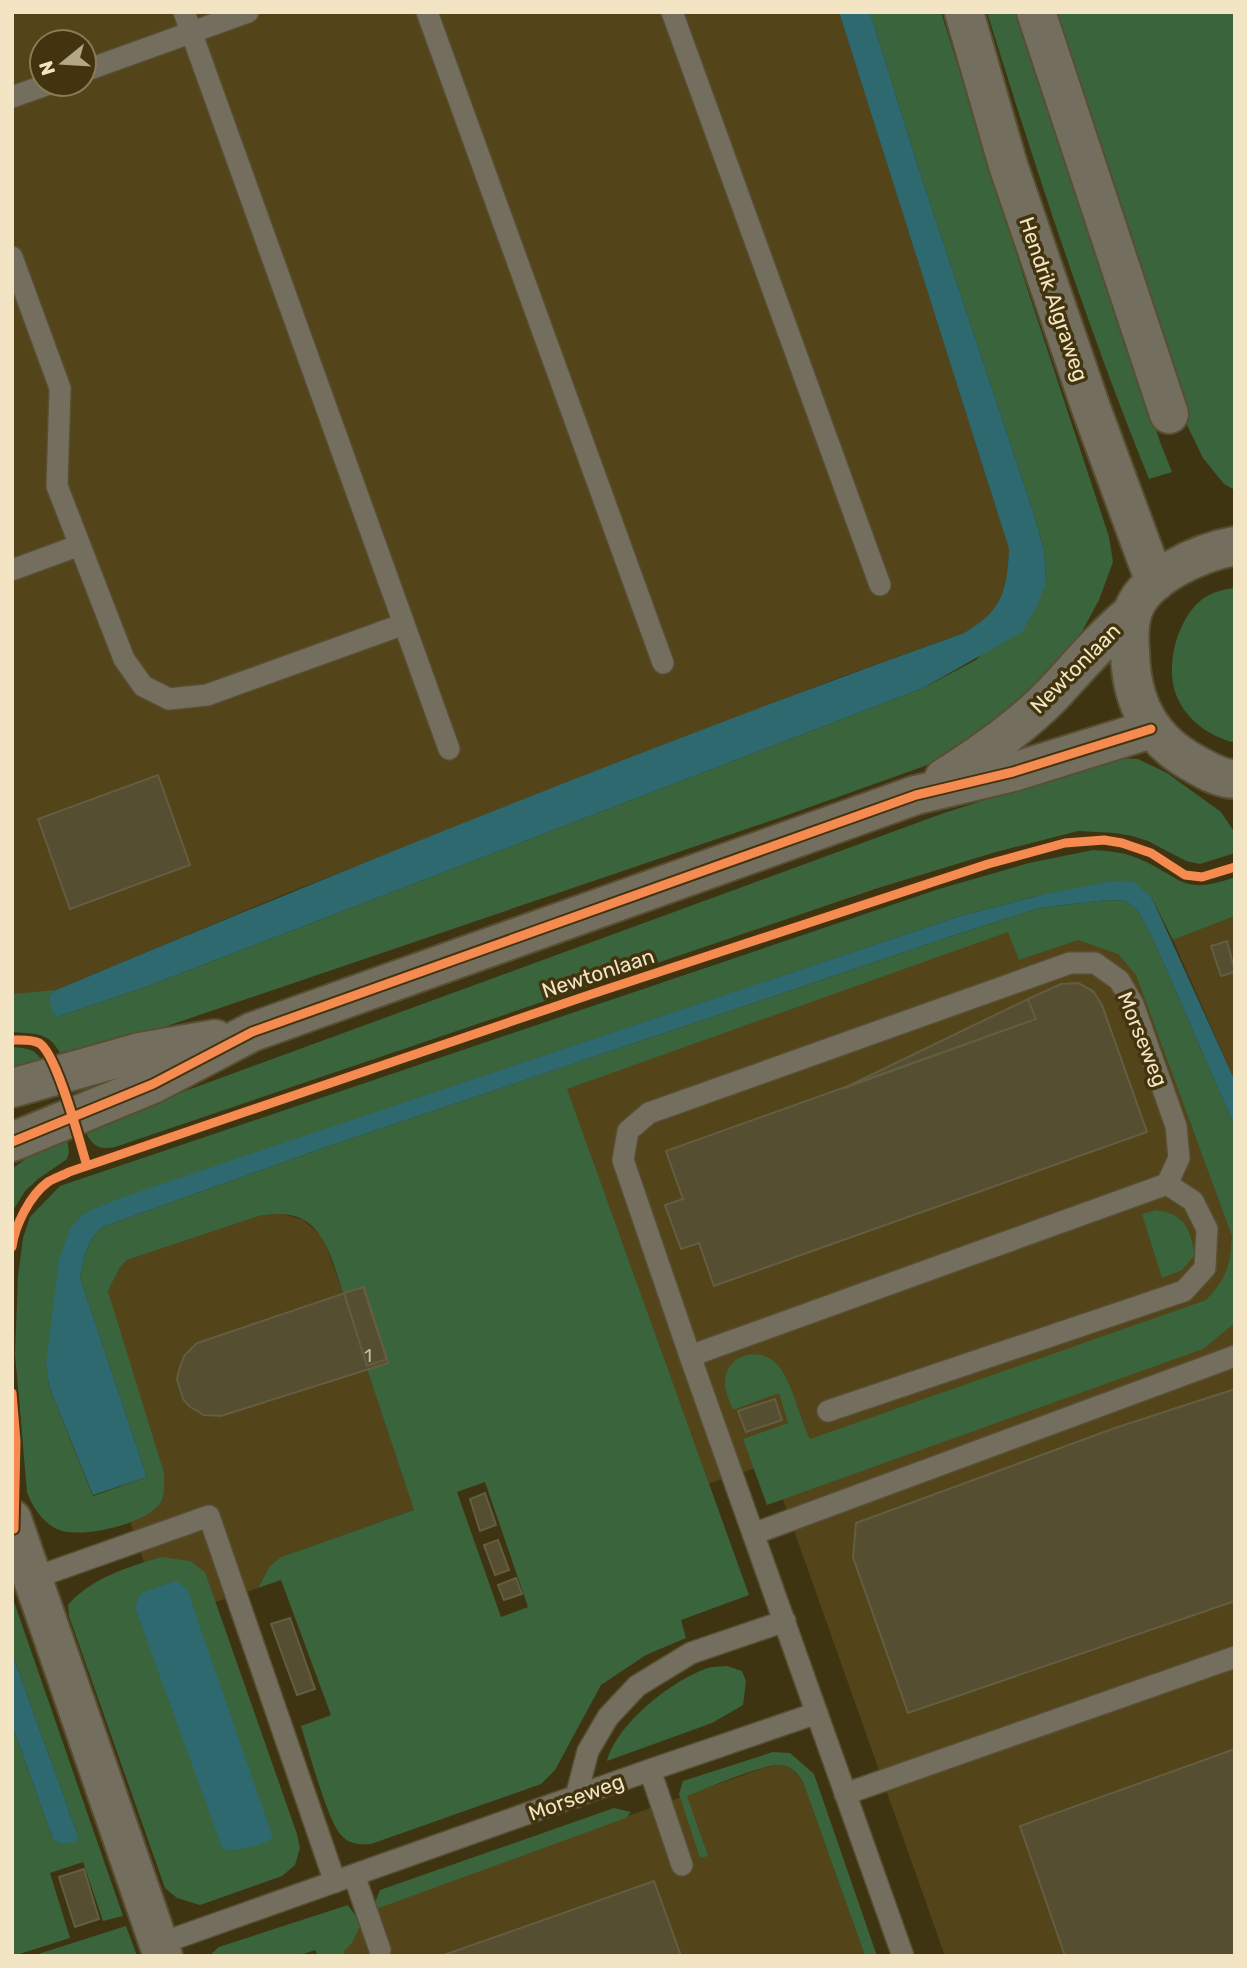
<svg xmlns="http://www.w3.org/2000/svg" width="1247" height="1968" font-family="Rubik,sans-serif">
  <rect width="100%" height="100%" fill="#3f3412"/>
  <!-- built -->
  <path fill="#53441a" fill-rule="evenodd" d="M12 12H839L1009 549 1008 579 1001 602 982 623 964 633 838 678 285 894 56 990 49 996 12 1004ZM42 42H84V84H42Z
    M1106 900 1235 1127V1956H945L770 1463 708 1484 559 1068Z
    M1235 916V1081L1173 940Z
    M279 1213 303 1220 323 1237 343 1293 363 1287 388 1363 367 1369 414 1510 281 1557 270 1566 258 1588 215 1602 205 1573 161 1557 144 1562 130 1521 155 1509 162 1499 108 1291 119 1269 127 1260 259 1216Z
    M782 1764 794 1770 803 1782 865 1956H318L309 1929 766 1767Z"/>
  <!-- green -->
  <path fill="#3a643c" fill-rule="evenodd" d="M870 12H941L1027 288 1109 537 1113 562 1099 600 1068 657 1028 699 947 758 782 817 67 1060 63 1059C51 1032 39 1034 12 1032V994L56 990 49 996 57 1017 148 986 923 688 976 660 1046 583 1044 549 1030 502 920 173Z
    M987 12H1021L1160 442 1172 472 1149 479C1087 326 1036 170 987 12Z
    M1050 12H1235V490L1224 484 1203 458 1187 425 1156 340Z
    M1235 588V743C1210 736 1188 722 1177 697 1164 668 1177 617 1204 598 1213 592 1224 589 1235 588Z
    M1118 758 1138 759 1167 773 1221 812 1235 833V853L1200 864 1186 861 1148 841 1132 836 1115 833 1078 831 996 852 878 888 115 1147C98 1151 90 1144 84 1128L944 813Z
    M1093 850C1108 851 1123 852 1137 858 1182 876 1180 897 1235 877V916L1173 940 1151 896 1045 894 957 917 95 1208 46 1365 49 1386 93 1496 147 1477 80 1278C84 1257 86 1242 102 1227L329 1146 952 936 1039 908 1106 900 1126 901 1138 911 1152 937 1235 1127V1323L1203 1349 767 1505 743 1439 788 1423 779 1393 733 1410C730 1402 725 1392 725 1384 724 1356 757 1345 776 1363 792 1379 799 1418 810 1439L1206 1300C1227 1277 1230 1268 1232 1236L1136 975 1118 954 1078 940 1019 960 1008 932 567 1089 749 1595 681 1620 686 1638 646 1655 601 1685 555 1770 541 1784 371 1844C359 1845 349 1844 341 1835 328 1822 308 1748 301 1726L331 1715 281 1580 258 1588 270 1566 281 1557 414 1510 367 1369 388 1362 363 1287 343 1293C328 1247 320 1204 259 1216L127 1260 119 1269 108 1291 164 1473C164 1481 165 1493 162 1500 151 1524 79 1540 57 1529 42 1522 32 1506 27 1492L15 1354 18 1276 23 1238 30 1217 60 1186 939 889 1029 863ZM485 1482 528 1607 501 1617 457 1492Z
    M12 1047C28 1048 37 1049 44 1065L12 1074Z
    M67 1138 69 1152 67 1159 38 1179 25 1191 12 1212V1169L31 1155Z
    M1156 1210C1185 1214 1190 1228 1195 1255L1182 1270 1162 1278 1142 1214Z
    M161 1557 190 1561 205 1572 297 1834 300 1848 295 1865 282 1876 200 1905 177 1898 165 1888 69 1616 68 1605C91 1578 128 1567 161 1557Z
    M12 1596 123 1916 103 1921 83 1862 50 1873 70 1938 13 1956 12 1725 53 1839 77 1833 12 1653Z
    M727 1666 742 1671 746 1681 743 1705 712 1723 607 1761C617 1724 670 1682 705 1669 712 1666 720 1667 727 1666Z
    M773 1752 790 1753 814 1774 877 1956H865L803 1782C798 1774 793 1767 782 1765 767 1762 705 1789 687 1796L708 1856 700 1858 679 1794 683 1781Z
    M614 1808 631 1812 626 1818 376 1909 374 1905 380 1890Z
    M348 1905 361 1924 352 1943 344 1951 345 1956H318L315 1950 298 1956H209L219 1947Z
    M126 1926 137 1956H32Z"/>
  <!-- water -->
  <path fill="#2d696f" d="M839 12H870L920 173 1030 502 1044 549 1046 583 1035 610 1022 632 923 688 148 986 57 1017 52 1011 49 996 56 990C355 865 658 742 964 633 1002 611 1007 592 1009 549Z
    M1113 881 1133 882 1151 896 1235 1081V1127L1152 937 1138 911 1126 901 1106 900 1039 908 952 936 329 1146 102 1227C86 1242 84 1257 80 1278L147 1477 93 1495 49 1386 46 1365 59 1259 70 1229 82 1215 95 1208 135 1193 957 917 1045 894Z
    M176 1581 187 1589 273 1838C257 1847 242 1850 223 1850L135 1607 141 1593Z
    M12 1653 77 1833V1841L62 1844 53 1839 12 1725Z"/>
  <!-- building -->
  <path fill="#554e30" stroke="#635e41" stroke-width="2" d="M158 775 190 865 70 909 38 819Z
    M1227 941 1235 972 1221 976 1211 946Z
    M1078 983 1093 991 1102 1005 1147 1132 714 1286 699 1243 681 1249 665 1205 683 1199 666 1151 1036 1019 1028 999 1061 984Z
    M1028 999 1036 1019 842 1089Z
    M363 1287 388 1363 221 1416 204 1415 189 1406 183 1399 177 1379 179 1370 184 1356 197 1343Z
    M364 1287 387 1359 367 1366 344 1293Z
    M1235 1389V1601L908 1713 853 1557 856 1523 1115 1428Z
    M775 1399 782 1420 746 1432 738 1411Z
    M485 1493 496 1525 480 1531 470 1499Z
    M498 1540 509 1570 495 1575 484 1545Z
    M516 1578 522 1594 504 1600 498 1585Z
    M290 1618 315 1689 297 1695 271 1624Z
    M1235 1749V1956H1065L1020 1826Z
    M84 1869 99 1919 75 1927 59 1877Z
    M654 1881 681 1956H444V1955Z"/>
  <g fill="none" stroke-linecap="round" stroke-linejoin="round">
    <!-- service casing -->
    <g stroke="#584f32" stroke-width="24">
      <path id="service" d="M184 12 449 749
        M427 12 663 663
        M672 12 880 585
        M84 71 248 12
        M12 97 49 84
        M12 257 60 388 57 486 124 659 143 686 169 699 207 695 404 624
        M12 570 80 545
        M690 1356 1167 1184 1179 1158 1176 1126 1133 1004 1119 980 1095 963H1070L649 1113 628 1131 623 1160 690 1356 903 1956
        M828 1411 1184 1291 1205 1268 1207 1229 1193 1201 1167 1184
        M753 1534 1235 1356
        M31 1579 209 1516 335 1882
        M650 1770 682 1865
        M845 1794 1235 1657
        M576 1797 588 1751 608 1717 637 1686 691 1653 785 1621
        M354 1875 380 1950
        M159 1944 650 1770 817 1713"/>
    </g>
    <!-- minor casing -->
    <g stroke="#584f32" stroke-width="42">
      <path id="minor" d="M964 12 1008 165 1091 408 1155 582
        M1036 12 1169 414
        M12 1519 163 1956"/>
    </g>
    <!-- tertiary casing -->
    <g stroke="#584f32" stroke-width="42">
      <path id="tertiary" d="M1235 546C1201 552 1142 577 1132 614 1129 625 1129 640 1130 651 1131 703 1150 740 1195 764 1207 771 1221 779 1235 779
        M944 778C982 754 1021 727 1052 695 1079 666 1102 638 1132 613
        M12 1088 140 1052 215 1039
        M12 1142 153 1084 252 1032 916 795 1013 772 1151 729"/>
    </g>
    <!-- service -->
    <use href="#service" stroke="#746e5f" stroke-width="21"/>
    <!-- minor -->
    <use href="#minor" stroke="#746e5f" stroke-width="38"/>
    <!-- tertiary -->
    <use href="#tertiary" stroke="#746e5f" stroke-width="38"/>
    <!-- cycleway casing -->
    <g stroke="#42340e" stroke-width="13">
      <path id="cycleway" d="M12 1040C20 1040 32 1039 39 1043 57 1053 80 1143 87 1166
        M12 1142 153 1084 252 1032 916 795 1013 772 1151 729
        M12 1247C15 1225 30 1195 48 1182 54 1178 62 1176 69 1172L592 994 988 864 1065 843 1104 840 1122 843 1151 853 1185 875 1202 877 1235 867
        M12 1393 16 1441 14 1529"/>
    </g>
    <!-- cycleway -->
    <use href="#cycleway" stroke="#f68b52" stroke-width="9"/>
  </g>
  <g text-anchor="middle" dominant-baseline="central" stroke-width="7" stroke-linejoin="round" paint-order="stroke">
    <!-- number labels -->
    <g font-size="18" fill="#ccbf9e">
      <text x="368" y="1356">1</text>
    </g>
    <!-- street labels -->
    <g font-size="21" fill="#f3e5c3" stroke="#42340e">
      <text transform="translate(1054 299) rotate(71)">Hendrik Algraweg</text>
      <text transform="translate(1075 668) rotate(-45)">Newtonlaan</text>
      <text transform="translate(598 973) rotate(-18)">Newtonlaan</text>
      <text transform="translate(1143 1039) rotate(68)">Morseweg</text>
      <text transform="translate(576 1797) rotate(-20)">Morseweg</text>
    </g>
  </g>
  <!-- border -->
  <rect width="1247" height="1968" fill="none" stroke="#f3e5c3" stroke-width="28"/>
  <!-- north arrow -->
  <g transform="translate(63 63) rotate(252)"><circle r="33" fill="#42340e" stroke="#897b56" stroke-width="2"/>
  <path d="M0-5L12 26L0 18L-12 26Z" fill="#b4a785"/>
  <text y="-10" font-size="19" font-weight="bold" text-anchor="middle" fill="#f3e5c3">N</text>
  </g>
</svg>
